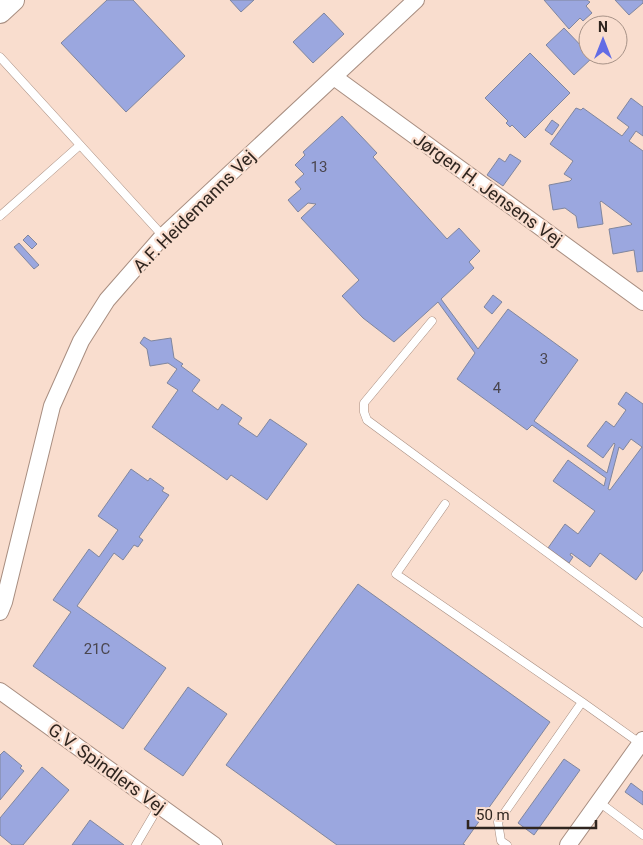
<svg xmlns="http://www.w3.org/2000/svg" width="643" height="845" font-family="Roboto,sans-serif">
  <rect width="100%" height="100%" fill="#f9ddce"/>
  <!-- building -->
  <path fill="#9ba7df" stroke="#80869e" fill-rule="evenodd" d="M107 0H133L185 56 126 112 61 43Z
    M230 0H254L241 12Z
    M544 0H587L590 2 586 6 592 13 583 21 580 18 569 29Z
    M615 0H643V3L629 15Z
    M324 13 344 34 313 63 293 42Z
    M564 28 588 53V55L592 58 574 75 546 45Z
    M530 53 570 93 525 138 512 125 510 127 506 123 508 121 485 98Z
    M631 98 643 107V136L636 131 629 141 643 151V271L637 272 634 250 613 254 609 229 631 225 632 224 601 201 600 202 603 224 578 228 576 216 565 208 553 210 549 185 570 181 572 179 564 174 573 161 550 144 576 108 581 110 583 108 622 136 629 127 617 118Z
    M342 116 377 153 373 157 447 239 459 228 480 251 469 262 474 268 441 299 478 349 508 309 578 360 534 421 607 473 615 444 614 443 603 458 587 446 606 421 614 427 626 410 618 404 626 392 643 404V570L636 580 600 553 590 567 571 553 570 555 573 557 569 563 548 548 565 524 578 534 595 511 553 481 568 460 604 486 606 478 532 425 527 430 457 379 475 353 438 302 394 342 363 318 342 296 359 280 301 218 316 204 308 203 298 212 288 200 301 189 295 182 304 174 295 165 305 155 303 152ZM631 439 642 447 610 490 608 489 619 447 623 450Z
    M552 120 559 125 552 135 545 130Z
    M510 154 521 161 503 186 487 175 499 158 505 162Z
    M28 235 37 244 32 249 23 240Z
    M19 243 39 265 34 269 14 247Z
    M493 295 502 302 492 314 484 307Z
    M144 337 151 341 171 338 174 358 183 364 181 366 200 380 192 391 218 410 222 404 242 418 238 424 257 437 270 419 307 444 267 500 231 475 227 480 152 427 178 390 167 383 177 369 168 363 150 366 147 349 140 343Z
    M131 469 148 481 150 478 164 488 162 491 169 495 139 537 143 540 138 547 134 545 123 560 114 553 77 606 166 668 123 729 33 666 71 612 53 600 89 549 99 557 118 530 98 516Z
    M358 584 550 722 463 844 465 845H337L226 765Z
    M188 687 227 714 183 776 144 749Z
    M4 751 22 766 20 768 24 771 0 800V755Z
    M564 759 580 770 534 835 518 823Z
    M42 767 69 790 23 845H12L0 835V818Z
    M631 783 643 792V805L625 792Z
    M90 820 124 845H72Z"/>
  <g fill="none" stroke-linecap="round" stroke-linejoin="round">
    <!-- service casing -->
    <g stroke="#a88e81" stroke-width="9">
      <path id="service" d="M0 57 163 236
        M0 216 80 145
        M432 321 364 403V412L367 420 643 623
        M445 504 396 574 582 702
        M599 802 643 835
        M136 845 159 806
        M507 845 501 841 498 822 582 702 641 744"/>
    </g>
    <!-- minor casing -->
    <g stroke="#a88e81" stroke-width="18">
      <path id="minor" d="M334 77 643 302
        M0 612 4 602 52 406 81 341 107 300 163 236 416 0
        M0 691 214 845
        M568 845 643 740"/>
    </g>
    <!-- secondary casing -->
    <g stroke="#a88e81" stroke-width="24">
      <path id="secondary" d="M0 12 13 0"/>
    </g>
    <!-- service -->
    <use href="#service" stroke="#fff" stroke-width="8"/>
    <!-- minor -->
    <use href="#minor" stroke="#fff" stroke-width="16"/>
    <!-- secondary -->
    <use href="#secondary" stroke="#fff" stroke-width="22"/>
  </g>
  <g text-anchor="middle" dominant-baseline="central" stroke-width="4.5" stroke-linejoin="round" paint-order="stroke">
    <!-- number labels -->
    <g font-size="15" fill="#4a464f">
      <text x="319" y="167">13</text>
      <text x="544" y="359">3</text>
      <text x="497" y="388">4</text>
      <text x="97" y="649">21C</text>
    </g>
    <!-- street labels -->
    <g font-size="18" fill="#2f251f" stroke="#f9ddce">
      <text transform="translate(488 189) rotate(36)">Jørgen H. Jensens Vej</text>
      <text transform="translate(194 211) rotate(-45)">A.F. Heidemanns Vej</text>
      <text transform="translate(107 768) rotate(36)">G.V. Spindlers Vej</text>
    </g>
  </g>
  <!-- north arrow -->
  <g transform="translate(603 40)"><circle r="24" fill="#f9ddce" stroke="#a89388"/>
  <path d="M0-4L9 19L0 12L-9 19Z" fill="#626ce5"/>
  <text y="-8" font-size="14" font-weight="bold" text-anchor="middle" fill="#2f251f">N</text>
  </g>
  <!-- scale -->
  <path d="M468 820v8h128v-8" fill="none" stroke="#2f251f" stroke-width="2.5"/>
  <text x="476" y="820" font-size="15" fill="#2f251f" stroke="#f9ddce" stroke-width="4" paint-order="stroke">50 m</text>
</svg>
